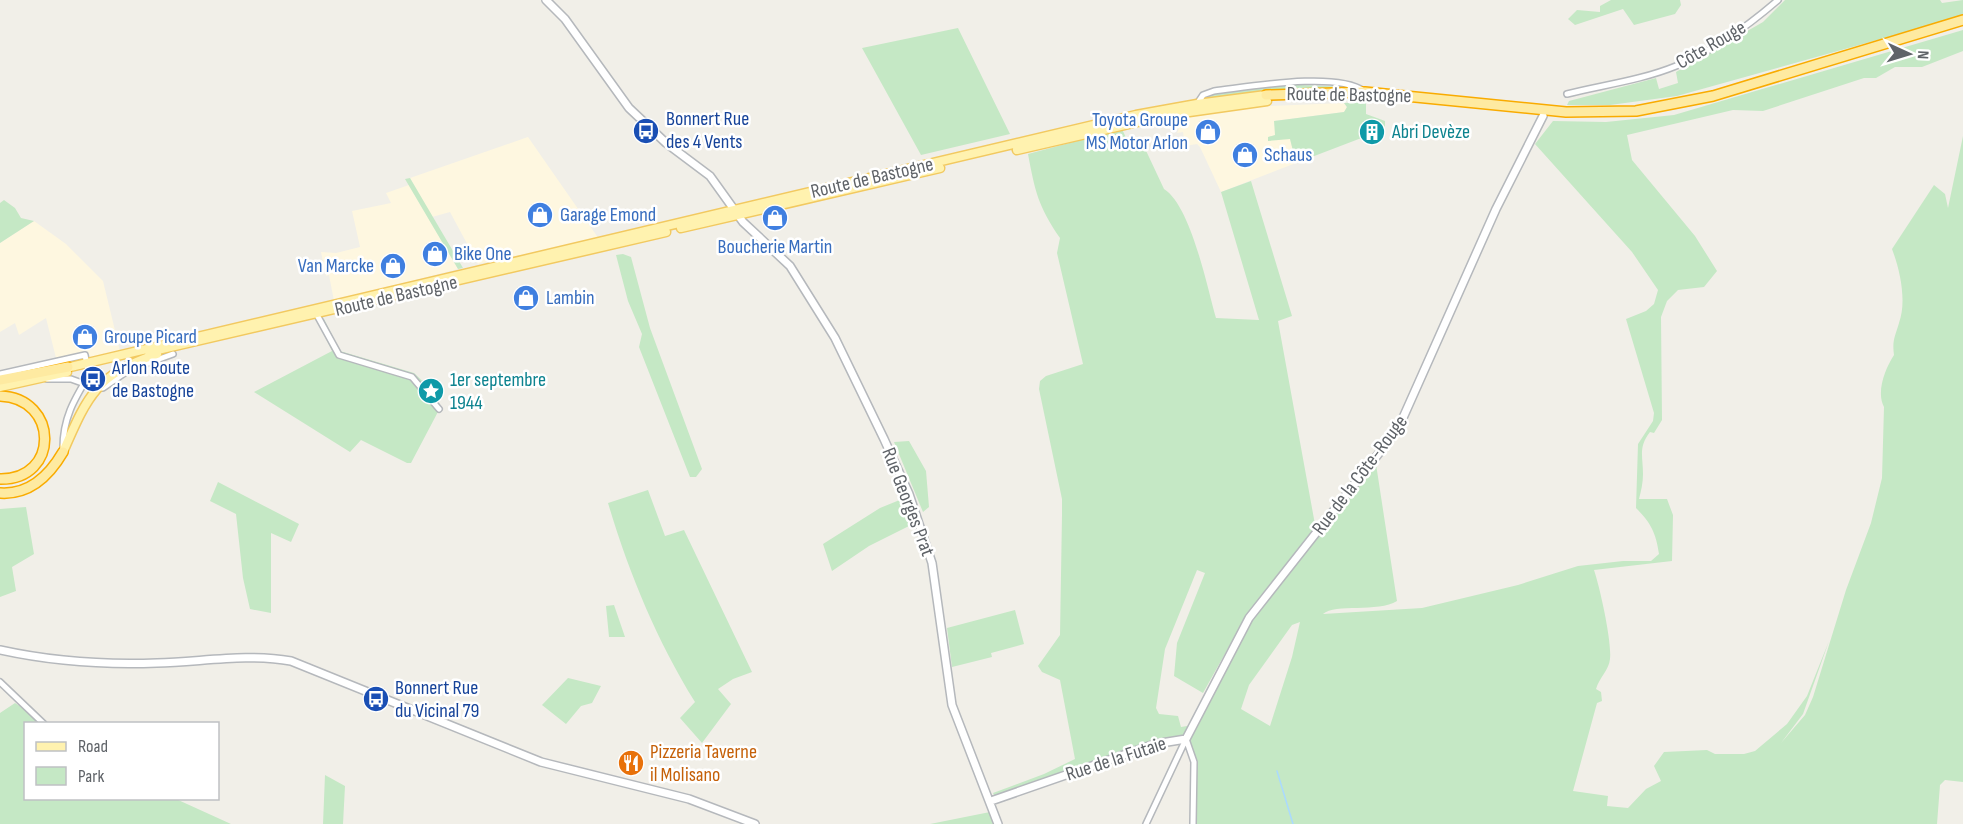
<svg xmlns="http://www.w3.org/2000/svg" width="1963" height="824" font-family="'Sofia Sans Condensed',sans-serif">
  <rect width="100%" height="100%" fill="#f1efe8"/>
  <!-- commercial -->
  <path fill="#fef7e0" d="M1267 101V106L1344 103 1347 108 1344 112 1274 121 1290 138 1296 163 1221 192 1200 147 1197 144 1185 146 1183 132 1177 133 1181 124 1189 122 1187 112Z
    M528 137 599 239 478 264 450 212 432 217 410 178Z
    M409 185 458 269 334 301 329 275 326 276 321 252 336 253 360 247 352 211 391 203 386 193Z
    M34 221 66 244 103 281 120 351 58 366 46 318 19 335 15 323 0 332V243Z"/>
  <!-- green -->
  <path fill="#c5e8c5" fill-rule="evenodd" d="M1611 0H1680L1681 5 1675 14 1634 25 1623 9 1575 25 1568 19 1577 10 1600 12V6Z
    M1785 0H1940L1942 3 1963 0V16L1677 96 1610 105H1567L1569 101 1656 78 1659 89 1678 83 1676 72 1763 22Z
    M958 28 1010 134 921 155 862 48Z
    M1963 30V51L1922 67H1895L1876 78H1864L1763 111 1733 110 1627 135 1632 160 1695 236 1717 271 1704 287 1678 290 1667 301 1661 317 1662 420 1654 433 1650 432C1638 447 1643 457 1643 474 1643 483 1641 491 1639 499H1667L1673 515 1672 561 1594 570C1600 588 1612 642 1610 659 1609 670 1599 678 1596 689L1601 692 1602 701 1597 703 1573 791 1608 796 1607 806 1628 808 1646 789 1661 781 1654 766 1664 752 1707 750 1715 754H1744L1755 751 1787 724 1807 696 1829 641 1803 714 1781 743 1805 715 1813 697 1846 590 1871 523 1882 478 1884 407C1876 392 1885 369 1894 355 1892 340 1895 337 1899 323 1907 301 1900 270 1892 249L1934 185 1945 194 1948 208 1963 136V782L1945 780 1940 785 1937 824H1193L1194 762 1186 739 1167 741 996 799 993 793 1044 774 1075 759 1060 680 1042 672 1038 666 1060 635 1062 515V499L1039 389 1040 381 1046 376 1083 364 1057 253 1060 238C1038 206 1035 191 1028 154L1122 129 1128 142 1141 140 1164 189C1191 206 1207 287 1216 318L1259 320 1221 192 1251 181 1292 316 1278 321 1316 530 1241 625 1203 693 1174 676 1177 643 1205 573 1197 570 1165 649 1156 708 1159 714 1178 716 1181 727 1187 726 1193 732 1245 629 1281 580 1376 464 1397 601C1378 613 1335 603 1323 614L1422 608 1518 585 1578 566 1623 561H1651L1659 554C1656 533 1651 523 1636 508L1638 444 1653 421 1654 413 1626 319 1646 311 1654 304 1658 290 1632 252 1535 144 1553 121 1606 122 1674 115ZM1300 622 1292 657 1270 726 1241 709 1249 685 1292 625Z
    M1276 84 1349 87 1204 98 1210 94Z
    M1366 102V114L1385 121V126L1375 138 1364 137 1296 163 1290 139 1268 141V137L1275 135 1274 121 1344 112 1347 107 1344 103Z
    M410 178 463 268 458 269 405 179Z
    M4 200 15 208 21 218 34 221 0 243V203Z
    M623 254 631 257 650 328 702 469 696 477H690L639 347 642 334 628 301 616 255Z
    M324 319 340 351 414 373 435 393 432 396 440 408 411 463H407L361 440 350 452 254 392 332 351 317 320Z
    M909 441 926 471 929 507 923 512 894 442Z
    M218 482 299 524 291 542 271 533V613L250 609 243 578 236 514 210 501Z
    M648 490 665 536 684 530 752 672 733 679 718 689 731 704 702 743 680 718 695 702C656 639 629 573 608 503Z
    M907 497 917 522 869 546 832 571 823 544 880 508Z
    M26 507 34 554 12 567 16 591 0 597V509Z
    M614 605 625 637H609L606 606Z
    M1015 610 1024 644 991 653 992 657 952 667 947 628Z
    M568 678 601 686 592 703 581 706 566 724 542 705Z
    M15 703 47 723 26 724V798L176 799 231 824H0V713Z
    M325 775 345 786 343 824H323Z
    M990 812 993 824H930Z"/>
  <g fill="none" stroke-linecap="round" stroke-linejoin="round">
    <!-- stream -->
    <path stroke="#aadaff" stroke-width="1.5" d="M1277 771 1293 824"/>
    <!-- minor casing -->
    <g stroke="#b5b8bc" stroke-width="8">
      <path id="minor" d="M1567 94C1603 85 1642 80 1676 66 1713 51 1748 26 1778 0
        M1197 104 1203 95 1214 91C1249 87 1335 71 1364 91
        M317 315 339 355 412 377 439 409
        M0 374 85 355 89 375C74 400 63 418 63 448
        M47 379H71L96 388H103L129 370 173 354
        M0 682 44 724
        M1186 739 1194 762 1193 824
        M1146 824 1186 739"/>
    </g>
    <!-- tertiary casing -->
    <g stroke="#b5b8bc" stroke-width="10">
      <path id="tertiary" d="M546 0 565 19 629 108 666 143 710 176 743 222 790 266 835 338 884 439 909 494 932 563 952 705 998 824
        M0 650C50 661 105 665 157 663 201 662 247 653 291 661L541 762 689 799 755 824
        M991 801 1155 744 1186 739 1249 618 1398 429 1496 209 1543 116"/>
    </g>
    <!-- primary casing -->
    <g stroke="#f2c960" stroke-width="11">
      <path id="primary" d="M1017 150 1168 115 1267 101
        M681 228 940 168
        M149 352 666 232
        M62 369 1136 115 1197 104 1266 95
        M0 387 67 372
        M63 452C88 395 96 375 157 354"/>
    </g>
    <!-- trunk casing -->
    <g stroke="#f9ab00" stroke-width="12">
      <path id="trunk" d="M1266 95 1365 92 1566 112 1636 111 1713 96 1963 20
        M0 380 68 367
        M0 396C59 398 60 480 0 479
        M0 493C29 495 49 476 63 452"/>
    </g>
    <!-- minor -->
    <use href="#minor" stroke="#fff" stroke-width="5"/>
    <!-- tertiary -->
    <use href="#tertiary" stroke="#fff" stroke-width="7"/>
    <!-- primary -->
    <use href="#primary" stroke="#fff2af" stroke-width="8"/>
    <!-- trunk -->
    <use href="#trunk" stroke="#feeaa1" stroke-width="9"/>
  </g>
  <!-- icons -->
  <defs>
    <g id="bus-disc" transform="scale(1.35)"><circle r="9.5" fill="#1a4fb4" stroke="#fff"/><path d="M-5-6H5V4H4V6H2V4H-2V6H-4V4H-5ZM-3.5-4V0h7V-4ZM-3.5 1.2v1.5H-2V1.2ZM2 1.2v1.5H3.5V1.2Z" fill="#fff"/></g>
    <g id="shop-disc" transform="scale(1.35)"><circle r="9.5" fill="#3f7fe0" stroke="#fff"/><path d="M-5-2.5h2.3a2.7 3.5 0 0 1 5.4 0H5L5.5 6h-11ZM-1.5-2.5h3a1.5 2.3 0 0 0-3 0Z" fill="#fff"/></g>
    <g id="building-disc" transform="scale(1.35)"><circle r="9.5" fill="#0f9aa8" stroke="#fff"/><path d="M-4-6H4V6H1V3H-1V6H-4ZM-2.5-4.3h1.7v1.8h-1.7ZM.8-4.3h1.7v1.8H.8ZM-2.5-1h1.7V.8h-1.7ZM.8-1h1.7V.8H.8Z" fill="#fff"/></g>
    <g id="sight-disc" transform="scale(1.35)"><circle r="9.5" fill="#0f9aa8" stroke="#fff"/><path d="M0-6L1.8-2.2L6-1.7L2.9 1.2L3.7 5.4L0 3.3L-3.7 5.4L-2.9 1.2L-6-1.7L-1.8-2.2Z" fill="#fff"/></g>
    <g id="restaurant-disc" transform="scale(1.35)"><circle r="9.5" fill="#e8710a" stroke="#fff"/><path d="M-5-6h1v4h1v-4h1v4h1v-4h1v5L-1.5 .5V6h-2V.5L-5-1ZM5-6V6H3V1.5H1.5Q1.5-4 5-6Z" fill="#fff"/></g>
  </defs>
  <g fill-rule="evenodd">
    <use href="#bus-disc" x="646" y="131"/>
    <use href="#shop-disc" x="1208" y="132"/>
    <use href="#building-disc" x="1372" y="132"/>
    <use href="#shop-disc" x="1245" y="155"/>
    <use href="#shop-disc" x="540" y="215"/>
    <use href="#shop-disc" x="775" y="218"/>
    <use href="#shop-disc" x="435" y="254"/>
    <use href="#shop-disc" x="393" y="266"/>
    <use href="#shop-disc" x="526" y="298"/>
    <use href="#shop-disc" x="85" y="337"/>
    <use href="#bus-disc" x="93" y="379"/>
    <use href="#sight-disc" x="431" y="391"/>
    <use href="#bus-disc" x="376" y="699"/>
    <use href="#restaurant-disc" x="631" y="763"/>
  </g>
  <g text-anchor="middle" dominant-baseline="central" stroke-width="5" stroke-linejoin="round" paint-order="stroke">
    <!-- street labels -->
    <g font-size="20" fill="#5f6368" stroke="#fff">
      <text transform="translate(1711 45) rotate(-30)">Côte Rouge</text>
      <text transform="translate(1349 95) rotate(1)">Route de Bastogne</text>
      <text transform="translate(872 178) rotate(-13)">Route de Bastogne</text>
      <text transform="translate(396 296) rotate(-13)">Route de Bastogne</text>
      <text transform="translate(1360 475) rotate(-53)">Rue de la Côte-Rouge</text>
      <text transform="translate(908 502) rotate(69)">Rue Georges Prat</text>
      <text transform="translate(1116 759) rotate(-18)">Rue de la Futaie</text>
    </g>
    <!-- transit labels -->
    <g font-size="20" fill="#164399" stroke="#fff" text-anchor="start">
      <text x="666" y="119">Bonnert Rue<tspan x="666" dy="23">des 4 Vents</tspan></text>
      <text x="112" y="368">Arlon Route<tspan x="112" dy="23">de Bastogne</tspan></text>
      <text x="395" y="688">Bonnert Rue<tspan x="395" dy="23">du Vicinal 79</tspan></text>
    </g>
    <!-- shop labels -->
    <g font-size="20" fill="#366cbe" stroke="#fff" text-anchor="start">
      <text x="1188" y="120" text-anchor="end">Toyota Groupe<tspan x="1188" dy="23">MS Motor Arlon</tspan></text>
      <text x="1264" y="155">Schaus</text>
      <text x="560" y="215">Garage Emond</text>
      <text x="775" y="247" text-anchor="middle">Boucherie Martin</text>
      <text x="454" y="254">Bike One</text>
      <text x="374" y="266" text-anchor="end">Van Marcke</text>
      <text x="546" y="298">Lambin</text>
      <text x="104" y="337">Groupe Picard</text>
    </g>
    <!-- culture labels -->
    <g font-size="20" fill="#0d838f" stroke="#fff" text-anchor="start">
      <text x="1392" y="132">Abri Devèze</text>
      <text x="450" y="380">1er septembre<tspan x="450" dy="23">1944</tspan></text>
    </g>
    <!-- food labels -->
    <g font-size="20" fill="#c56008" stroke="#fff" text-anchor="start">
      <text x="650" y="752">Pizzeria Taverne<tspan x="650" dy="23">il Molisano</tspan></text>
    </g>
  </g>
  <!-- legend -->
  <rect x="24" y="722" width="195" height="78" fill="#ffffff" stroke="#bfc1c3" stroke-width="1.5"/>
  <rect x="36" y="742" width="30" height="9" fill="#fff2af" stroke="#bfc1c3" stroke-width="1.5"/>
  <text x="78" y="752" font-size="18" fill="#5f6368">Road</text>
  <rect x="36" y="767" width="30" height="18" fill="#c5e8c5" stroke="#bfc1c3" stroke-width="1.5"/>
  <text x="78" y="782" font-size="18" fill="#5f6368">Park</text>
  <!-- north arrow -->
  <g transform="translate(1909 54) rotate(94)" stroke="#ffffff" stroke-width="4.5" paint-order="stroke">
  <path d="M0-4.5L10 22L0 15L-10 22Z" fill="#5f6368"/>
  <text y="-9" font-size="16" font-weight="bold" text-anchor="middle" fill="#5f6368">N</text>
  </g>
</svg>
